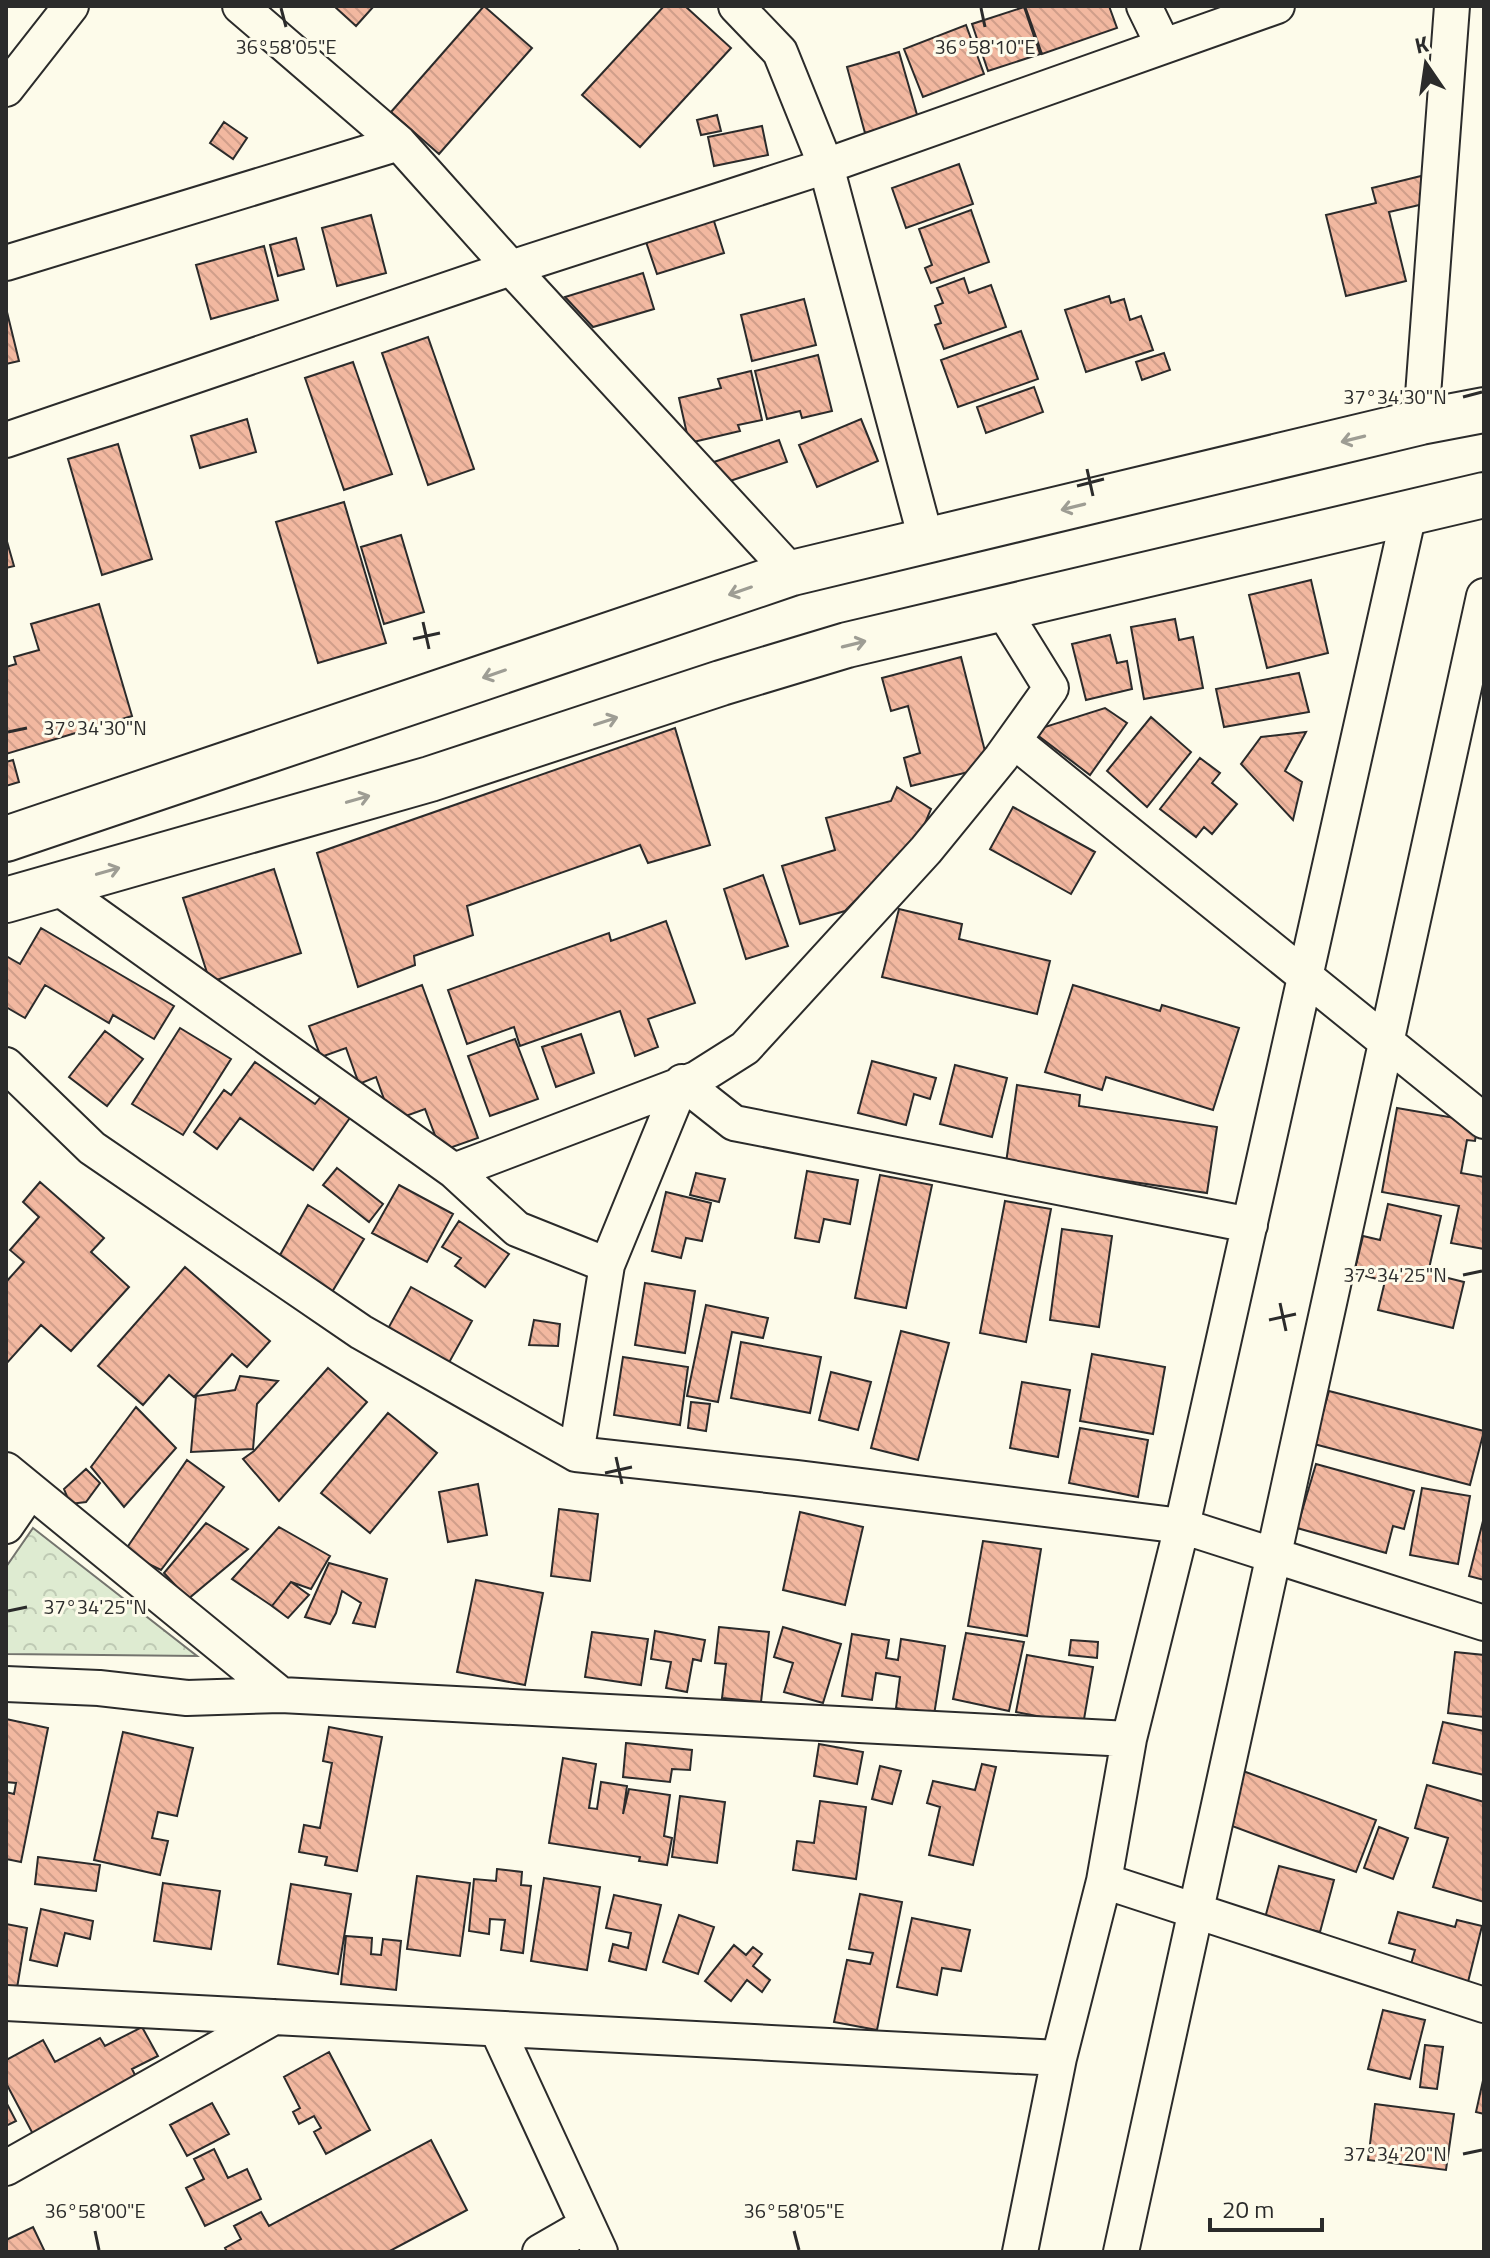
<svg xmlns="http://www.w3.org/2000/svg" width="1490" height="2258" font-family="'Titillium Web',sans-serif">
  <defs>
    <pattern id="park-crowns" width="20" height="18" patternUnits="userSpaceOnUse" patternTransform="scale(2)"><rect width="20" height="18" fill="#deebd1"/><path d="M2 6a3 3 0 1 1 6 0M12 15a3 3 0 1 1 6 0" fill="none" stroke="#bfcab4"/></pattern>
    <pattern id="building-back-hatch" width="6" height="6" patternUnits="userSpaceOnUse" patternTransform="scale(2)"><rect width="6" height="6" fill="#f2b8a0"/><path d="M-1 5l2 2M0 0l6 6M5-1l2 2" fill="none" stroke="#d09e8a"/></pattern>
  </defs>
  <rect width="100%" height="100%" fill="#fdfbea"/>
  <!-- park -->
  <path fill="url(#park-crowns)" stroke="#74746e" stroke-width="2" d="M33 1528 197 1656 6 1654V1567Z"/>
  <!-- building -->
  <path fill="url(#building-back-hatch)" stroke="#2b2b2b" stroke-width="2" d="M334 6H374L356 26Z
    M484 6 532 48 439 154 391 112Z
    M664 6H685L731 48 640 147 582 95Z
    M1025 6H1109L1117 28 1042 54Z
    M1024 7 1040 54 988 71 972 24Z
    M966 25 984 74 923 97 904 49Z
    M899 52 918 118 865 133 847 67Z
    M717 115 721 131 701 135 697 120Z
    M224 122 247 138 233 159 210 143Z
    M762 126 768 155 714 166 708 137Z
    M959 164 973 204 906 228 892 188Z
    M1421 176 1428 203 1389 212 1406 281 1346 296 1326 215 1376 203 1372 188Z
    M971 210 989 262 931 283 925 268 932 265 919 229Z
    M371 215 386 273 337 286 322 228Z
    M713 218 724 253 657 274 645 239Z
    M296 238 304 269 278 276 270 245Z
    M264 246 278 300 211 319 196 265Z
    M643 273 654 309 593 327 565 297Z
    M964 278 969 293 991 285 1006 327 944 349 935 325 941 323 935 306 943 303 937 288Z
    M1109 296 1111 303 1124 299 1130 320 1141 316 1153 350 1086 372 1065 310Z
    M804 299 816 345 752 361 741 315Z
    M6 308 19 361 6 364Z
    M1021 331 1038 379 958 407 941 360Z
    M428 337 474 469 428 485 382 353Z
    M1164 353 1170 370 1142 380 1136 362Z
    M818 355 832 411 802 418 800 411 767 419 755 371Z
    M353 362 392 474 344 490 305 378Z
    M751 371 762 420 738 425 740 431 689 443 679 398 721 388 718 379Z
    M1034 387 1043 412 986 433 977 407Z
    M247 419 256 452 200 468 191 436Z
    M861 419 878 461 817 487 799 445Z
    M779 440 787 462 718 485 711 463Z
    M118 444 152 559 102 575 68 459Z
    M344 502 386 643 318 663 276 522Z
    M401 535 424 612 384 624 361 547Z
    M6 538 14 566 6 568Z
    M1311 580 1328 653 1267 668 1249 595Z
    M99 604 132 716 6 754V667L16 664 14 657 39 650 31 624Z
    M1175 619 1179 640 1193 637 1203 688 1144 699 1131 627Z
    M1110 635 1117 663 1127 661 1132 689 1086 700 1072 644Z
    M961 657 989 767 911 786 904 758 920 753 908 706 891 711 882 678Z
    M1299 673 1309 712 1224 727 1216 689Z
    M1105 708 1127 723 1090 775 1032 731Z
    M1151 717 1191 752 1147 807 1107 771Z
    M675 728 710 845 648 863 640 845 467 906 473 935 414 956 415 965 358 987 317 853Z
    M1306 732 1285 771 1302 782 1293 820 1241 764 1261 737Z
    M1200 758 1220 773 1212 783 1237 804 1212 834 1204 827 1196 837 1160 809Z
    M13 760 19 782 6 786V762Z
    M897 787 931 809 921 833 845 911 800 924 782 866 835 850 826 818 891 801Z
    M1013 807 1095 852 1071 894 990 849Z
    M274 869 301 953 210 982 183 898Z
    M763 875 788 946 746 959 724 889Z
    M899 909 962 924 959 939 1050 961 1037 1014 882 977Z
    M666 921 695 1003 648 1019 658 1047 635 1056 620 1011 520 1046 514 1027 467 1044 448 990 609 933 611 941Z
    M41 928 174 1006 154 1039 113 1015 109 1023 45 985 25 1018 6 1007V956L20 964Z
    M422 985 478 1138 441 1151 425 1109 392 1121 376 1077 359 1084 346 1048 321 1057 309 1026Z
    M1073 985 1160 1011 1162 1005 1239 1028 1213 1110 1106 1077 1102 1090 1045 1072Z
    M180 1028 231 1059 183 1135 132 1104Z
    M105 1031 143 1059 107 1106 69 1077Z
    M581 1034 594 1073 556 1087 542 1047Z
    M515 1039 538 1099 490 1116 468 1056Z
    M872 1061 936 1078 930 1099 914 1094 906 1125 858 1113Z
    M255 1062 315 1104 323 1094 352 1115 313 1170 240 1118 217 1149 194 1132 224 1090 231 1095Z
    M955 1065 1007 1078 992 1137 940 1124Z
    M1017 1085 1080 1095 1079 1106 1217 1127 1207 1193 1006 1163Z
    M1397 1108 1478 1122 1475 1141 1467 1140 1461 1173 1484 1177V1249L1451 1243 1459 1206 1382 1192Z
    M337 1168 383 1204 369 1222 323 1185Z
    M807 1171 858 1180 850 1224 824 1219 819 1242 795 1238Z
    M696 1173 725 1179 719 1202 690 1195Z
    M880 1175 932 1185 906 1308 855 1298Z
    M40 1182 104 1238 91 1252 129 1287 71 1351 41 1325 6 1364V1282L24 1262 10 1250 39 1217 23 1202Z
    M399 1185 453 1214 427 1262 372 1233Z
    M666 1192 711 1203 702 1241 686 1238 681 1258 652 1251Z
    M1005 1201 1051 1209 1026 1342 980 1333Z
    M1388 1204 1441 1216 1428 1273 1464 1282 1453 1328 1378 1310 1385 1281 1354 1273 1363 1236 1380 1240Z
    M308 1205 364 1239 329 1297 275 1264Z
    M459 1221 509 1254 485 1287 455 1266 461 1258 442 1247Z
    M1062 1229 1112 1236 1099 1327 1050 1320Z
    M185 1267 270 1341 247 1367 232 1354 194 1397 169 1375 143 1405 98 1366Z
    M645 1283 695 1291 685 1353 635 1345Z
    M411 1287 472 1321 446 1368 385 1334Z
    M706 1305 768 1318 763 1338 732 1332 718 1402 687 1396Z
    M534 1320 560 1324 558 1346 529 1345Z
    M901 1331 949 1343 918 1460 871 1448Z
    M741 1342 821 1357 810 1413 731 1398Z
    M1092 1354 1165 1367 1153 1434 1080 1421Z
    M623 1357 688 1367 680 1425 614 1415Z
    M328 1368 367 1402 279 1501 243 1459 254 1451Z
    M831 1372 871 1382 858 1430 819 1420Z
    M240 1376 278 1381 257 1404 253 1449 191 1452 196 1396 235 1390Z
    M1022 1382 1070 1390 1058 1457 1010 1448Z
    M1329 1391 1484 1431 1470 1485 1314 1444Z
    M691 1402 710 1404 706 1431 688 1428Z
    M136 1407 176 1448 124 1507 91 1467Z
    M388 1413 437 1453 370 1533 321 1493Z
    M1080 1428 1148 1440 1138 1497 1069 1483Z
    M187 1460 224 1487 161 1570 124 1552Z
    M1316 1464 1414 1491 1404 1529 1393 1526 1386 1553 1297 1528Z
    M86 1469 100 1483 86 1502 70 1504 64 1489Z
    M478 1484 487 1535 448 1542 439 1492Z
    M1422 1488 1470 1496 1458 1564 1410 1555Z
    M559 1509 598 1514 590 1581 551 1576Z
    M800 1512 863 1527 845 1605 783 1590Z
    M1484 1517V1580L1469 1576Z
    M206 1523 248 1549 188 1599 164 1573Z
    M279 1527 330 1556 311 1589 291 1582 272 1606 232 1579Z
    M983 1541 1041 1549 1027 1636 968 1626Z
    M329 1563 387 1579 375 1627 353 1623 361 1603 342 1591 336 1613 330 1624 305 1617Z
    M476 1580 543 1593 525 1685 457 1672Z
    M291 1582 309 1595 288 1618 272 1606Z
    M719 1627 769 1632 761 1702 722 1698 726 1664 715 1663Z
    M783 1627 841 1644 823 1703 784 1692 793 1663 774 1657Z
    M655 1631 705 1640 701 1661 693 1659 687 1692 666 1688 671 1662 651 1659Z
    M592 1632 648 1639 641 1685 585 1677Z
    M966 1633 1024 1642 1009 1711 953 1699Z
    M852 1634 889 1640 886 1658 898 1660 901 1639 945 1646 934 1715 896 1708 900 1677 876 1673 872 1700 842 1696Z
    M1071 1640 1098 1642 1097 1658 1069 1655Z
    M1455 1652 1484 1655V1717L1448 1713Z
    M1027 1655 1093 1667 1083 1725 1016 1712Z
    M6 1719 48 1728 21 1862 6 1859V1792L14 1794 16 1783 6 1782Z
    M1443 1722 1484 1731V1775L1433 1763Z
    M329 1727 382 1737 357 1871 325 1865 327 1857 299 1852 304 1825 320 1828 332 1763 323 1761Z
    M123 1732 193 1748 177 1816 158 1812 152 1838 168 1841 160 1875 94 1860Z
    M626 1743 692 1750 690 1770 672 1769 670 1782 623 1777Z
    M819 1744 863 1752 857 1784 814 1776Z
    M563 1758 596 1764 589 1808 597 1809 601 1782 627 1786 623 1814 629 1789 670 1795 664 1836 672 1838 667 1865 639 1861 640 1857 549 1843Z
    M982 1764 996 1767 973 1865 929 1855 940 1807 927 1803 933 1781 975 1790Z
    M880 1766 901 1771 892 1804 872 1799Z
    M1243 1771 1376 1820 1356 1872 1224 1823Z
    M1427 1785 1484 1802V1902L1433 1887 1448 1838 1415 1828Z
    M680 1796 725 1802 717 1863 672 1857Z
    M820 1801 866 1807 856 1879 793 1870 797 1841 814 1843Z
    M1379 1827 1408 1838 1393 1879 1364 1868Z
    M38 1857 100 1865 96 1891 35 1884Z
    M1279 1866 1334 1880 1320 1932 1265 1918Z
    M497 1869 522 1872 521 1885 531 1886 523 1953 501 1950 505 1920 490 1919 489 1934 469 1931 474 1879 496 1881Z
    M417 1876 470 1883 460 1956 407 1949Z
    M544 1878 600 1887 587 1970 531 1961Z
    M163 1883 220 1891 211 1949 154 1941Z
    M291 1884 351 1894 338 1974 278 1964Z
    M860 1894 902 1902 877 2030 834 2022 847 1960 870 1964 873 1953 849 1949Z
    M614 1895 661 1905 646 1970 609 1961 613 1944 628 1948 631 1933 606 1928Z
    M41 1909 93 1921 90 1939 65 1933 57 1966 30 1960Z
    M1398 1912 1455 1927 1457 1920 1482 1926 1467 1986 1409 1971 1415 1950 1389 1943Z
    M679 1915 714 1927 698 1974 663 1962Z
    M912 1918 970 1930 961 1971 942 1968 937 1995 897 1987Z
    M6 1924 27 1928 17 1988 6 1986Z
    M346 1936 372 1938 371 1954 381 1955 383 1939 401 1941 396 1990 341 1984Z
    M734 1945 746 1955 753 1947 762 1954 753 1966 770 1980 762 1992 747 1980 731 2001 705 1981Z
    M1383 2010 1425 2020 1410 2079 1368 2069Z
    M142 2027 158 2056 132 2069 139 2083 35 2138 6 2083V2060L43 2040 55 2062 100 2038 105 2046Z
    M1425 2045 1443 2047 1437 2089 1420 2087Z
    M329 2052 370 2130 326 2154 314 2132 321 2128 314 2116 299 2124 293 2112 300 2108 284 2077Z
    M1484 2076V2114L1476 2112Z
    M6 2102 16 2121 6 2126Z
    M212 2103 229 2134 187 2156 170 2125Z
    M1375 2104 1454 2114 1446 2170 1368 2160Z
    M431 2140 467 2210 388 2252H227L225 2248 241 2239 234 2226 261 2212 269 2226Z
    M214 2149 228 2178 247 2169 261 2199 205 2226 186 2188 204 2179 194 2159Z
    M33 2227 45 2252H6V2240Z"/>
  <g fill="none" stroke-linecap="round" stroke-linejoin="round">
    <!-- street casing -->
    <g stroke="#2b2b2b" stroke-width="38">
      <path id="street" d="M240 6 399 143 511 268 792 573
        M736 6 780 52 826 166 927 543
        M1144 6 1163 45
        M6 89 71 6
        M6 263 399 143
        M1421 422 1452 6
        M6 440 511 268 826 166 1277 6
        M1014 741 1484 1121
        M56 886 454 1171 517 1229 607 1265
        M6 1065 92 1148 361 1332 576 1454 796 1478 1182 1526 1484 1623
        M454 1171 696 1079 745 1048 926 850 1001 758 1051 688 1002 609
        M576 1454 607 1265 682 1082 734 1123 1250 1225
        M6 1470 281 1695
        M6 1526 30 1491
        M6 1684 99 1688 187 1698 281 1695 1129 1739
        M1104 1881 1484 2005
        M6 2003 1059 2058
        M497 2029 600 2252
        M6 2168 274 2017
        M540 2252 587 2225
        M1020 2252 1059 2058 1104 1881 1129 1739 1182 1526 1409 513
        M1121 2252 1484 596"/>
    </g>
    <!-- secondary casing -->
    <g stroke="#2b2b2b" stroke-width="48">
      <path id="secondary" d="M6 839 792 573 1421 422 1484 410
        M6 900 430 779 721 683 847 645 1484 495"/>
    </g>
    <!-- street -->
    <use href="#street" stroke="#fdfbea" stroke-width="34"/>
    <!-- secondary -->
    <use href="#secondary" stroke="#fdfbea" stroke-width="44"/>
  </g>
  <!-- one-way arrows -->
  <defs><path id="oneway-shaft" d="M-6 0H5M1.5-3L5.5 0L1.5 3" fill="none" stroke-width="1.6" stroke-linecap="round" stroke-linejoin="round" transform="scale(2)"/></defs>
  <g stroke="#9e9d94">
    <use href="#oneway-shaft" transform="translate(1353 439) rotate(166)"/>
    <use href="#oneway-shaft" transform="translate(1073 507) rotate(166)"/>
    <use href="#oneway-shaft" transform="translate(740 591) rotate(161)"/>
    <use href="#oneway-shaft" transform="translate(854 644) rotate(-14)"/>
    <use href="#oneway-shaft" transform="translate(494 674) rotate(161)"/>
    <use href="#oneway-shaft" transform="translate(606 721) rotate(-18)"/>
    <use href="#oneway-shaft" transform="translate(358 799) rotate(-16)"/>
    <use href="#oneway-shaft" transform="translate(108 871) rotate(-16)"/>
  </g>
  <!-- ticks -->
  <path fill="none" stroke="#2b2b2b" stroke-width="3" d="M281 8 286 27M981 8 985 27M1463 397 1482 392M1087 469 1093 496M1077 486 1104 479M423 622 429 649M413 639 440 633M8 732 27 728M1463 1275 1482 1271M1280 1303 1286 1331M1269 1320 1296 1314M616 1457 622 1484M605 1473 632 1467M8 1611 27 1607M1463 2154 1482 2150M95 2231 99 2250M794 2231 799 2250"/>
  <g font-size="20" text-anchor="middle" fill="#2b2b2b" stroke="#fdfbea" stroke-width="6" stroke-linejoin="round" paint-order="stroke">
    <text x="286" y="54">36°58'05"E</text>
    <text x="985" y="54">36°58'10"E</text>
    <text x="1395" y="404">37°34'30"N</text>
    <text x="95" y="735">37°34'30"N</text>
    <text x="1395" y="1282">37°34'25"N</text>
    <text x="95" y="1614">37°34'25"N</text>
    <text x="1395" y="2161">37°34'20"N</text>
    <text x="95" y="2218">36°58'00"E</text>
    <text x="794" y="2218">36°58'05"E</text>
  </g>
  <!-- border -->
  <rect width="1490" height="2258" fill="none" stroke="#2b2b2b" stroke-width="16"/>
  <!-- north arrow -->
  <g transform="translate(1426 64) rotate(347)" stroke="#fdfbea" stroke-width="6" paint-order="stroke">
  <path d="M0-6L14 30L0 20L-14 30Z" fill="#2b2b2b"/>
  <text y="-12" font-size="22" font-weight="bold" text-anchor="middle" fill="#2b2b2b">K</text>
  </g>
  <!-- scale -->
  <path d="M1210 2218v12h112v-12" fill="none" stroke="#2b2b2b" stroke-width="4"/>
  <text x="1222" y="2218" font-size="24" fill="#2b2b2b" stroke="#fdfbea" stroke-width="6" paint-order="stroke">20 m</text>
</svg>
